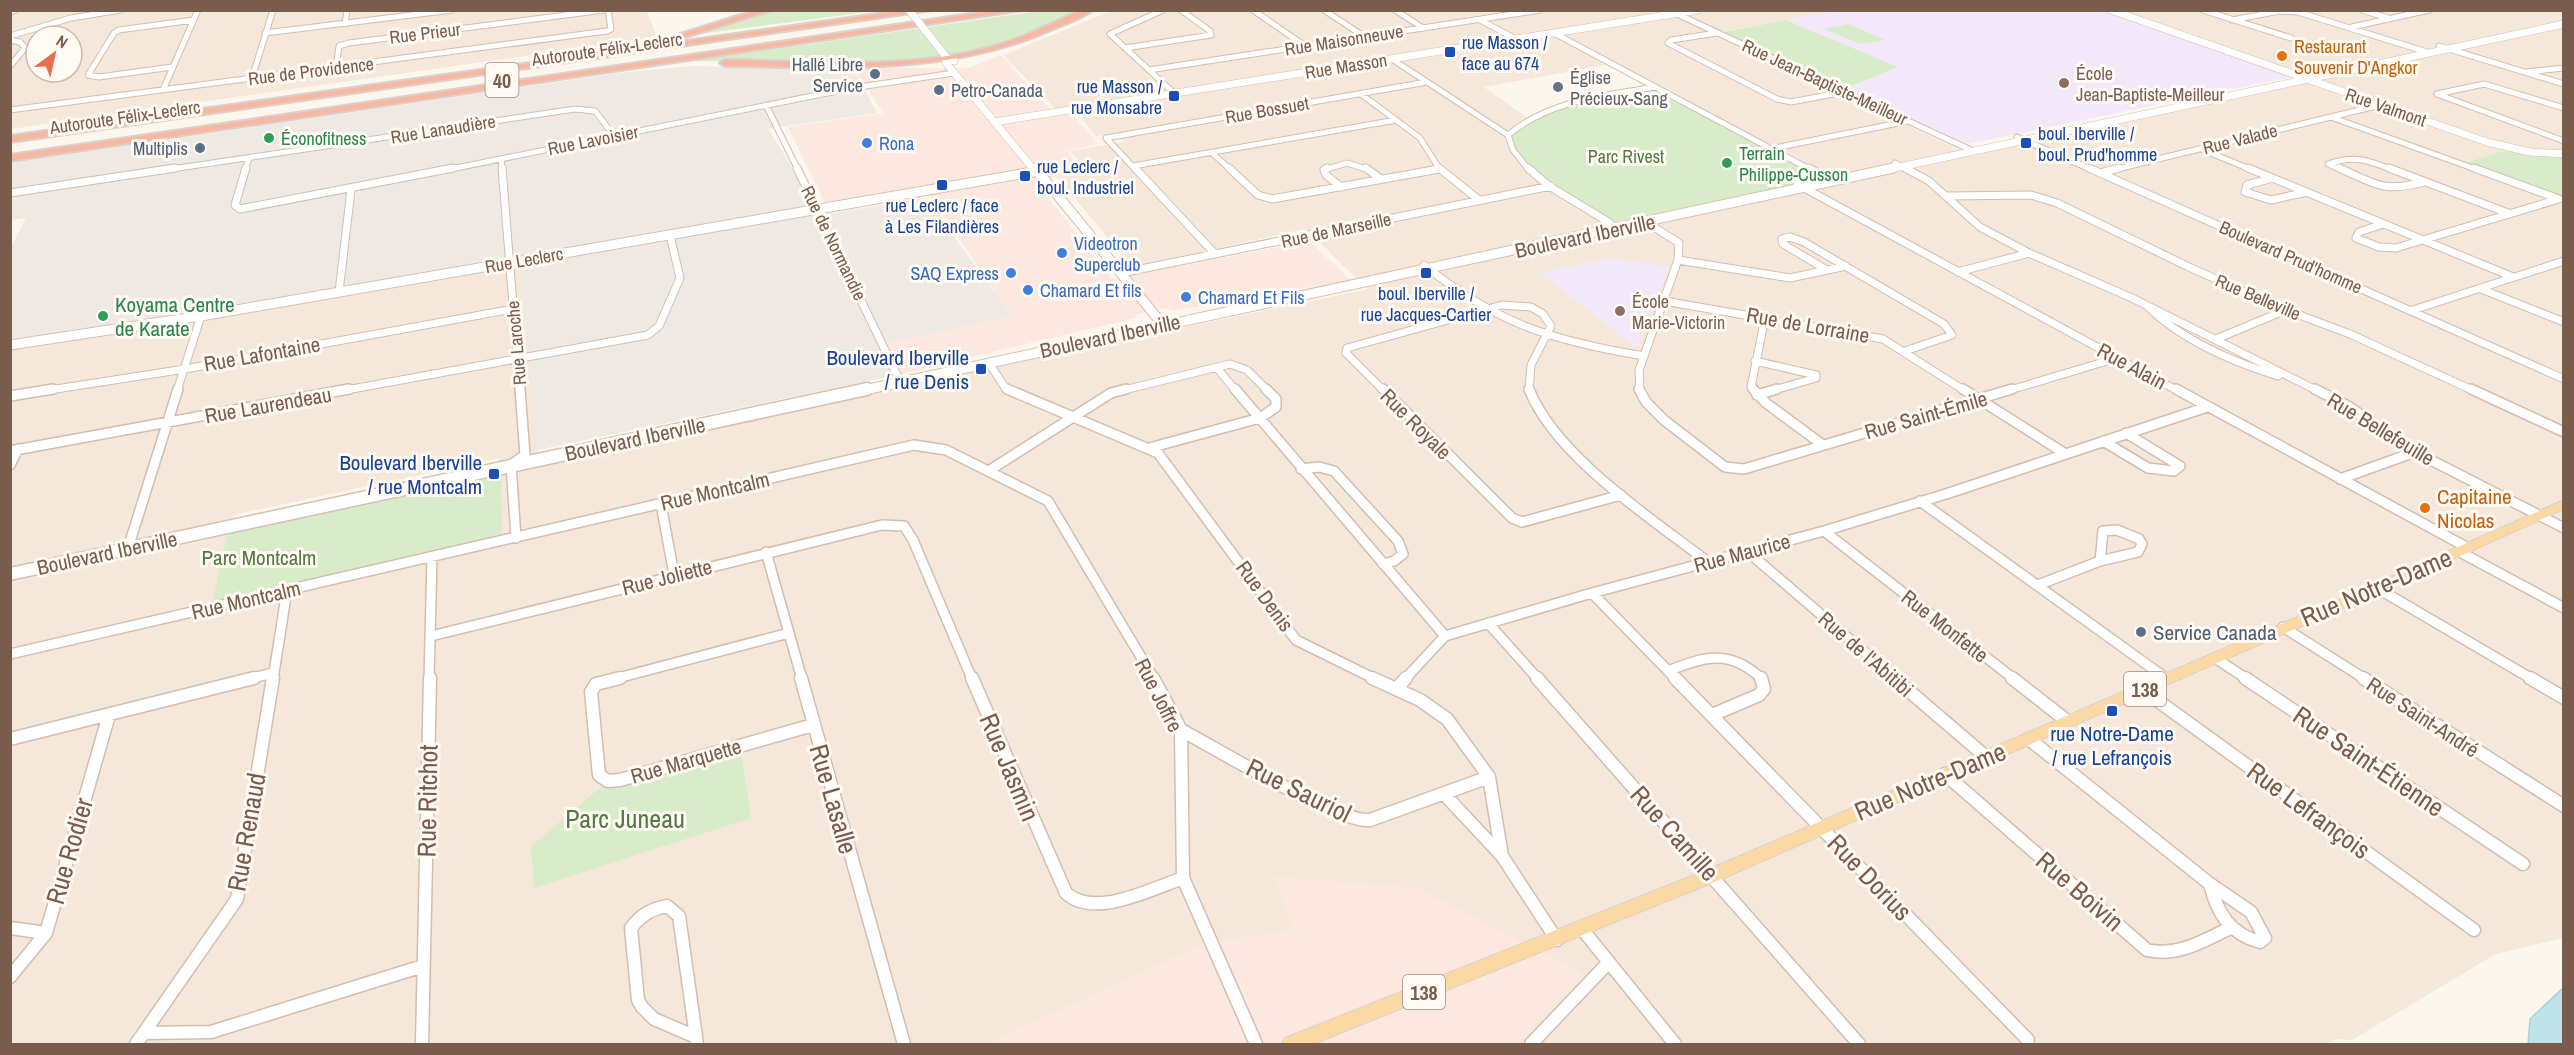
<svg xmlns="http://www.w3.org/2000/svg" width="2574" height="1055" font-family="'Archivo Narrow',sans-serif">
  <rect width="100%" height="100%" fill="#fdf6ec"/>
  <!-- residential -->
  <path fill="#f5e8da" fill-rule="evenodd" d="M646 10 656 34 646 39 11 129 10 11ZM36 36H72V72H36Z
    M1111 11H1839L1719 32 1844 89 1835 91 1971 155 2309 80 2111 11H2563V154L2560 199 2563 198V938L2496 954 2352 1040 2338 1039 2325 1044H1516L1582 974 1275 877 1295 930 1205 944 987 1044H11V350L520 264 539 462 1368 289 1305 229 1132 267 1057 177 1088 171 1070 151 1124 142 1117 133 1096 136 1078 114 1055 108 1003 55ZM1610 64 1825 178 1641 217 1529 119 1484 87ZM499 458 501 472 212 601 233 515Z"/>
  <!-- commercial -->
  <path fill="#fde8e0" d="M1001 55 1052 111 1073 115 1098 144 1067 151 1084 171 1035 181 1112 279 1309 241 1351 280 1172 311 1167 308 1138 314 1135 318 897 375 882 344 1011 316 924 187 825 203 788 127 883 113 854 68H969Z
    M1274 877 1417 888 1583 974 1516 1044H987L1205 944 1294 930Z"/>
  <!-- industrial -->
  <path fill="#efe9e4" d="M692 66 854 70 877 113 768 129 818 209 831 213 926 198 1012 316 883 344 897 375 537 450 520 265 11 350V247L26 218 11 220V163L619 73Z"/>
  <!-- education -->
  <path fill="#f3e8fa" d="M1840 10 2110 11 2296 76 1967 144 1844 89 1898 67 1786 20Z
    M1610 258 1669 267 1637 348 1540 273Z"/>
  <!-- green -->
  <path fill="#d8ecc9" d="M776 10H876V11L697 34Z
    M1038 11H1084L992 45 930 59 888 62 692 61Z
    M1786 20 1898 67 1844 89 1717 33Z
    M1849 24 1885 40 1860 44 1824 29Z
    M1655 87 1826 178 1610 223 1536 176 1508 139C1526 106 1619 95 1655 87Z
    M2511 149 2563 154V198L2560 199 2461 164Z
    M501 472 502 536 212 602 228 530Z
    M740 745 751 818 534 888 531 846 608 781Z"/>
  <!-- water -->
  <path fill="#bfe3e8" stroke="#a5d3da" stroke-width="1.5" d="M2563 988V1044H2528L2530 1019Z"/>
  <g fill="none" stroke-linecap="round" stroke-linejoin="round">
    <!-- street-far3 casing -->
    <g stroke="#d1beb0" stroke-width="7">
      <path id="street-far3" d="M1163 10 1110 34 1175 94
        M1253 10 1305 46
        M1324 10 1365 37
        M1395 10 1423 28
        M2203 10 2291 38
        M2362 10 2388 18
        M10 12 16 10
        M1677 14 1973 151
        M1480 20 1516 39
        M2232 20 2280 11 2298 12 2430 53
        M345 24 347 10
        M2352 27 2429 10
        M265 33 452 10
        M1554 33 1811 170
        M1717 33 1671 40 1668 43 1777 99 1791 102 1844 92
        M10 36 71 18 121 10
        M10 40 20 42 25 48 10 66
        M2439 46 2564 84
        M1125 48 1211 35 1210 31 1181 10
        M1392 59 1508 135
        M172 67 99 77 88 75 114 33 119 30 194 20
        M336 68 339 46 349 43 604 10
        M1149 70 1540 10
        M2527 72 2564 68
        M252 78 273 10
        M163 90 198 10
        M1361 94 1420 138 1440 170
        M766 105 798 170
        M2564 108 2484 84 2437 94 2564 141
        M10 110 607 31 611 29 608 10
        M2331 117 2478 170
        M2017 137 2092 170
        M1106 138 1427 82
        M1106 138 1136 170
        M1770 149 1908 121
        M2201 149 2252 170
        M1212 153 1231 170
        M501 159 502 170
        M1895 163 1908 170
        M1133 166 1396 120
        M165 170 575 109 595 111 614 136
        M245 170 249 158
        M446 170 852 88 954 73
        M1324 170 1347 163 1369 170
        M1434 170 1439 169
        M1529 170 1513 150 1508 135C1550 100 1603 96 1655 87
        M2113 170 2380 105
        M2342 170 2328 164C2355 155 2367 160 2393 170"/>
    </g>
    <!-- street-far2 casing -->
    <g stroke="#d1beb0" stroke-width="9">
      <path id="street-far2" d="M246 168 235 205 240 209 453 168
        M502 168 520 391
        M797 168 900 381
        M1135 168 1215 254
        M1229 168 1258 195 1272 199 1439 169
        M1327 168 1324 170 1326 175 1341 187
        M1366 168 1381 179
        M1439 168 1479 200
        M1528 168 1549 186 1610 223
        M1809 168 1834 182
        M1905 168 1929 181 1980 227 2029 253 2132 298 2318 391
        M2089 168 2564 379
        M2248 168 2513 277
        M2339 168C2376 184 2382 193 2424 182
        M2389 168 2508 213
        M2474 168 2559 199
        M2100 173 2119 168
        M2273 178 2247 185 2245 192 2271 200 2307 192
        M1797 184 2178 391
        M10 193 175 168
        M1947 196 2031 195 2057 203 2191 268 2286 310 2350 334 2474 391
        M1640 218 1679 243 1678 260 1639 370 1640 391
        M2383 224 2359 232 2356 238 2379 247 2396 248 2559 199
        M1678 260 1790 278 1846 266
        M1424 265C1497 324 1553 341 1644 356
        M1827 270 1783 244 1782 239 1790 237 1804 242 1944 324 1952 335 1905 351
        M1958 272 2029 253
        M1121 273 1551 186
        M2481 289 2564 322
        M339 292 351 190
        M1664 301 1883 339 1965 391
        M2148 307C2182 340 2233 362 2278 376
        M2413 310 2564 261
        M2216 339 2286 310
        M1755 361 1816 375V378L1771 391
        M989 363 1006 389 1010 391
        M1217 368 1236 391
        M43 391 185 369 513 309
        M177 391 201 316
        M341 391 648 335 659 326 680 278 670 235
        M1120 391 1230 364 1247 370 1268 391
        M1384 391 1346 353 1347 348 1502 305 1531 307 1543 314 1551 326 1531 365 1529 391
        M1755 391 1751 387 1765 318
        M2007 391 2117 358"/>
    </g>
    <!-- street-far1 casing -->
    <g stroke="#d1beb0" stroke-width="12">
      <path id="street-far1" d="M1007 389 1158 453 1296 640 1375 679
        M1235 389 1445 636
        M1383 389 1512 518 1522 522 1621 495
        M1529 389C1555 456 1652 519 1708 562
        M1639 389 1646 402 1664 420 1725 467 1744 469 2012 389
        M1753 389 1766 403 1823 445
        M1963 389 2064 453
        M2176 389 2468 548
        M2315 389 2348 406 2415 452 2564 528
        M2471 389 2564 432
        M1757 395 1777 389
        M10 396 53 389
        M2103 441 2148 468 2174 471 2180 466 2126 433
        M1149 448 1260 418 1276 407V399L1266 389
        M10 451 349 389
        M10 465 18 449
        M1301 469 1319 467 1334 471 1398 541 1403 554 1394 561 1383 564
        M990 470 1111 393 1126 389
        M2340 479 2415 452
        M1920 501 2167 679
        M661 504 674 575
        M2117 530 2139 539 2142 544 2138 552 2100 561 2103 531Z
        M1824 531 2014 679
        M516 538 511 465 525 455 520 389
        M128 548 178 389
        M1747 551 1896 679
        M766 552 802 679
        M2460 552 2564 608
        M2038 585 2100 561
        M2377 588 2532 679
        M1592 593 1676 679
        M1488 623 1538 679
        M2283 627 2365 679
        M431 636 882 525 904 526 913 540 972 679
        M10 654 914 445 946 450 1048 501 1154 679
        M2215 658 2247 679
        M1668 671C1706 656 1730 649 1762 679
        M248 679 273 673
        M273 679 287 590
        M429 679 432 557
        M614 679 789 633
        M1405 679 1445 636 1592 593 1824 531 1946 494 2207 407"/>
    </g>
    <!-- street casing -->
    <g stroke="#d1beb0" stroke-width="15">
      <path id="street" d="M620 678 596 684 591 692 599 775 608 781 620 780 813 725
        M801 678 904 1044
        M972 678 1066 893C1094 919 1151 889 1183 878
        M1153 678 1181 730 1183 878 1256 1044
        M1372 678 1420 700 1447 719 1489 777 1502 856 1557 940
        M1537 678 1859 1044
        M1675 678 2028 1040
        M1894 678 1985 756
        M2012 678 2067 721
        M2245 678 2523 864
        M2363 678 2564 806
        M2530 678 2564 698
        M1397 688 1406 678
        M2143 690 2474 930
        M1712 715 1759 695 1764 689 1761 678
        M1181 730C1215 748 1339 823 1370 820L1489 777
        M10 739 254 678
        M2029 739 2210 884
        M1945 774 2147 950C2178 957 2203 941 2230 928
        M1444 794 1502 856
        M2210 884 2251 912 2265 938 2260 942C2230 934 2217 913 2210 884Z
        M10 928 46 933
        M1582 929 1675 1044
        M10 977 46 933 109 715
        M145 1033 211 1032 423 966
        M696 1037 654 1019 642 1007 638 1000 631 928C641 915 651 909 667 906L679 916 697 1044
        M136 1044 237 899 273 678
        M422 1044 430 678
        M1531 1044 1609 962"/>
    </g>
    <!-- secondary-far2 casing -->
    <g stroke="#d6c0b0" stroke-width="8">
      <path id="secondary-far2" d="M2111 10 2487 142 2530 152 2564 154
        M925 30 947 58 954 61
        M947 58 946 63 1034 170
        M994 122 1698 10
        M1886 170 2564 24"/>
    </g>
    <!-- secondary-far1 casing -->
    <g stroke="#d6c0b0" stroke-width="11">
      <path id="secondary-far1" d="M1033 168 1046 181 1163 325
        M10 345 201 316 1038 171
        M860 391 1893 168"/>
    </g>
    <!-- secondary casing -->
    <g stroke="#d6c0b0" stroke-width="15">
      <path id="secondary" d="M10 574 867 389"/>
    </g>
    <!-- primary casing -->
    <g stroke="#dad1cd" stroke-width="2">
      <path id="primary" d="M2564 500V509L2382 591 1719 880 1313 1044H1282L1285 1038 1707 870 2372 585Z"/>
    </g>
    <!-- highway casing -->
    <g stroke="#dad1cd" stroke-width="4">
      <path id="highway" d="M757 10H772L682 38 674 36Z
        M906 10H932L10 142V136Z
        M998 10H1023L10 161V155Z
        M1081 10H1093C1081 19 1065 24 1051 30 947 76 836 67 725 66L720 63 725 60C811 61 902 70 987 48 1019 40 1050 24 1081 10Z"/>
    </g>
    <!-- street-far3 -->
    <use href="#street-far3" stroke="#fff" stroke-width="5"/>
    <!-- street-far2 -->
    <use href="#street-far2" stroke="#fff" stroke-width="7"/>
    <!-- street-far1 -->
    <use href="#street-far1" stroke="#fff" stroke-width="9"/>
    <!-- street -->
    <use href="#street" stroke="#fff" stroke-width="12"/>
    <!-- secondary-far2 -->
    <use href="#secondary-far2" stroke="#fff" stroke-width="7"/>
    <!-- secondary-far1 -->
    <use href="#secondary-far1" stroke="#fff" stroke-width="9"/>
    <!-- secondary -->
    <use href="#secondary" stroke="#fff" stroke-width="12"/>
    <!-- primary -->
    <use href="#primary" fill="#fbd9a5" fill-rule="evenodd"/>
    <!-- highway -->
    <use href="#highway" fill="#f7b7a3" fill-rule="evenodd"/>
    <!-- secondary-bridge casing -->
    <g stroke="#d6c0b0" stroke-width="8" stroke-linecap="butt">
      <path id="secondary-bridge" d="M909 10 925 30"/>
    </g>
    <!-- secondary-bridge -->
    <use href="#secondary-bridge" stroke="#fff" stroke-width="7"/>
  </g>
  <!-- markers -->
  <g fill="#1a4fb4" stroke="#fffaf3" stroke-width="2">
    <rect x="1444" y="46" width="12" height="12" rx="3"/>
    <rect x="1168" y="90" width="12" height="12" rx="3"/>
    <rect x="2020" y="137" width="12" height="12" rx="3"/>
    <rect x="1019" y="170" width="12" height="12" rx="3"/>
    <rect x="936" y="179" width="12" height="12" rx="3"/>
    <rect x="1420" y="267" width="12" height="12" rx="3"/>
    <rect x="975" y="363" width="12" height="12" rx="3"/>
    <rect x="488" y="468" width="12" height="12" rx="3"/>
    <rect x="2106" y="705" width="12" height="12" rx="3"/>
  </g>
  <g fill="#e8710a" stroke="#fffaf3" stroke-width="2">
    <circle cx="2282" cy="56" r="6"/>
    <circle cx="2425" cy="508" r="6"/>
  </g>
  <g fill="#5c6f8a" stroke="#fffaf3" stroke-width="2">
    <circle cx="875" cy="74" r="6"/>
    <circle cx="939" cy="90" r="6"/>
    <circle cx="200" cy="148" r="6"/>
    <circle cx="2141" cy="632" r="6"/>
  </g>
  <g fill="#8d6e63" stroke="#fffaf3" stroke-width="2">
    <circle cx="2064" cy="83" r="6"/>
    <circle cx="1620" cy="311" r="6"/>
  </g>
  <circle fill="#6b7280" stroke="#fffaf3" stroke-width="2" cx="1558" cy="87" r="6"/>
  <g fill="#2e9e5b" stroke="#fffaf3" stroke-width="2">
    <circle cx="269" cy="138" r="6"/>
    <circle cx="1727" cy="163" r="6"/>
    <circle cx="103" cy="316" r="6"/>
  </g>
  <g fill="#3f7fe0" stroke="#fffaf3" stroke-width="2">
    <circle cx="867" cy="143" r="6"/>
    <circle cx="1062" cy="253" r="6"/>
    <circle cx="1011" cy="273" r="6"/>
    <circle cx="1028" cy="290" r="6"/>
    <circle cx="1186" cy="297" r="6"/>
  </g>
  <g text-anchor="middle" dominant-baseline="central" stroke-width="6" stroke-linejoin="round" paint-order="stroke">
    <!-- far-street labels -->
    <g font-size="18" fill="#7a5c4d" stroke="#fffaf3">
      <text transform="translate(425 33) rotate(-7)">Rue Prieur</text>
      <text transform="translate(1344 40) rotate(-9)">Rue Maisonneuve</text>
      <text transform="translate(607 49) rotate(-8)">Autoroute Félix-Leclerc</text>
      <text transform="translate(1346 66) rotate(-9)">Rue Masson</text>
      <text transform="translate(311 71) rotate(-7)">Rue de Providence</text>
      <text transform="translate(1825 82) rotate(25)">Rue Jean-Baptiste-Meilleur</text>
      <text transform="translate(2386 107) rotate(19)">Rue Valmont</text>
      <text transform="translate(1267 110) rotate(-10)">Rue Bossuet</text>
      <text transform="translate(125 117) rotate(-8)">Autoroute Félix-Leclerc</text>
      <text transform="translate(443 129) rotate(-9)">Rue Lanaudière</text>
      <text transform="translate(2240 139) rotate(-14)">Rue Valade</text>
      <text transform="translate(593 140) rotate(-11)">Rue Lavoisier</text>
      <text transform="translate(1336 230) rotate(-12)">Rue de Marseille</text>
      <text transform="translate(834 243) rotate(64)">Rue de Normandie</text>
      <text transform="translate(2291 257) rotate(24)">Boulevard Prud'homme</text>
      <text transform="translate(524 260) rotate(-10)">Rue Leclerc</text>
      <text transform="translate(2258 297) rotate(23)">Rue Belleville</text>
      <text transform="translate(516 343) rotate(-95)">Rue Laroche</text>
    </g>
    <!-- far-transit labels -->
    <g font-size="18" fill="#164399" stroke="#fffaf3" text-anchor="start">
      <text x="1462" y="42">rue Masson /<tspan x="1462" dy="21">face au 674</tspan></text>
      <text x="1162" y="86" text-anchor="end">rue Masson /<tspan x="1162" dy="21">rue Monsabre</tspan></text>
      <text x="2038" y="133">boul. Iberville /<tspan x="2038" dy="21">boul. Prud'homme</tspan></text>
      <text x="1037" y="166">rue Leclerc /<tspan x="1037" dy="21">boul. Industriel</tspan></text>
      <text x="942" y="205" text-anchor="middle">rue Leclerc / face<tspan x="942" dy="21">à Les Filandières</tspan></text>
      <text x="1426" y="293" text-anchor="middle">boul. Iberville /<tspan x="1426" dy="21">rue Jacques-Cartier</tspan></text>
    </g>
    <!-- far-food labels -->
    <g font-size="18" fill="#c56008" stroke="#fffaf3" text-anchor="start">
      <text x="2294" y="46">Restaurant<tspan x="2294" dy="21">Souvenir D'Angkor</tspan></text>
    </g>
    <!-- far-service labels -->
    <g font-size="18" fill="#4e5e75" stroke="#fffaf3" text-anchor="end">
      <text x="863" y="64">Hallé Libre<tspan x="863" dy="21">Service</tspan></text>
      <text x="951" y="90" text-anchor="start">Petro-Canada</text>
      <text x="188" y="148">Multiplis</text>
    </g>
    <!-- far-education labels -->
    <g font-size="18" fill="#785e54" stroke="#fffaf3" text-anchor="start">
      <text x="2076" y="73">École<tspan x="2076" dy="21">Jean-Baptiste-Meilleur</tspan></text>
      <text x="1632" y="301">École<tspan x="1632" dy="21">Marie-Victorin</tspan></text>
    </g>
    <!-- far-worship labels -->
    <g font-size="18" fill="#5b616d" stroke="#fffaf3" text-anchor="start">
      <text x="1570" y="77">Église<tspan x="1570" dy="21">Précieux-Sang</tspan></text>
    </g>
    <!-- far-leisure labels -->
    <g font-size="18" fill="#27864d" stroke="#fffaf3" text-anchor="start">
      <text x="281" y="138">Éconofitness</text>
      <text x="1739" y="153">Terrain<tspan x="1739" dy="21">Philippe-Cusson</tspan></text>
    </g>
    <!-- far-shop labels -->
    <g font-size="18" fill="#366cbe" stroke="#fffaf3" text-anchor="start">
      <text x="879" y="143">Rona</text>
      <text x="1074" y="243">Videotron<tspan x="1074" dy="21">Superclub</tspan></text>
      <text x="999" y="273" text-anchor="end">SAQ Express</text>
      <text x="1040" y="290">Chamard Et fils</text>
      <text x="1198" y="297">Chamard Et Fils</text>
    </g>
    <!-- far-park labels -->
    <g font-size="18" fill="#537a41" stroke="#fffaf3">
      <text x="1626" y="156">Parc Rivest</text>
    </g>
    <!-- shield labels -->
    <g fill="#fffaf3" stroke="#a28b7f" stroke-width="1.5">
      <rect x="485.5" y="63" width="33" height="34" rx="4.5"/>
      <rect x="2124" y="672" width="42" height="34" rx="4.5"/>
      <rect x="1403" y="975" width="42" height="34" rx="4.5"/>
    </g>
    <g font-size="20" font-weight="bold" fill="#7a5c4d">
      <text x="502" y="80">40</text>
      <text x="2145" y="689">138</text>
      <text x="1424" y="992">138</text>
    </g>
    <!-- street labels -->
    <g font-size="21" fill="#7a5c4d" stroke="#fffaf3">
      <text transform="translate(1585 236) rotate(-12)">Boulevard Iberville</text>
      <text transform="translate(1808 325) rotate(10)">Rue de Lorraine</text>
      <text transform="translate(1110 336) rotate(-12)">Boulevard Iberville</text>
      <text transform="translate(262 354) rotate(-10)">Rue Lafontaine</text>
      <text transform="translate(2132 366) rotate(28)">Rue Alain</text>
      <text transform="translate(268 405) rotate(-10)">Rue Laurendeau</text>
      <text transform="translate(1926 415) rotate(-16)">Rue Saint-Émile</text>
      <text transform="translate(1416 424) rotate(45)">Rue Royale</text>
      <text transform="translate(2381 429) rotate(31)">Rue Bellefeuille</text>
      <text transform="translate(635 439) rotate(-12)">Boulevard Iberville</text>
      <text transform="translate(715 491) rotate(-13)">Rue Montcalm</text>
      <text transform="translate(107 553) rotate(-12)">Boulevard Iberville</text>
      <text transform="translate(1742 553) rotate(-15)">Rue Maurice</text>
      <text transform="translate(667 577) rotate(-14)">Rue Joliette</text>
      <text transform="translate(1265 596) rotate(54)">Rue Denis</text>
      <text transform="translate(246 600) rotate(-13)">Rue Montcalm</text>
      <text transform="translate(1945 626) rotate(38)">Rue Monfette</text>
      <text transform="translate(1866 654) rotate(41)">Rue de l'Abitibi</text>
      <text transform="translate(1159 695) rotate(63)">Rue Joffre</text>
      <text transform="translate(2423 717) rotate(33)">Rue Saint-André</text>
      <text transform="translate(686 761) rotate(-16)">Rue Marquette</text>
    </g>
    <!-- leisure labels -->
    <g font-size="21" fill="#27864d" stroke="#fffaf3" text-anchor="start">
      <text x="115" y="304">Koyama Centre<tspan x="115" dy="24">de Karate</tspan></text>
    </g>
    <!-- transit labels -->
    <g font-size="21" fill="#164399" stroke="#fffaf3" text-anchor="end">
      <text x="969" y="357">Boulevard Iberville<tspan x="969" dy="24">/ rue Denis</tspan></text>
      <text x="482" y="462">Boulevard Iberville<tspan x="482" dy="24">/ rue Montcalm</tspan></text>
      <text x="2112" y="733" text-anchor="middle">rue Notre-Dame<tspan x="2112" dy="24">/ rue Lefrançois</tspan></text>
    </g>
    <!-- food labels -->
    <g font-size="21" fill="#c56008" stroke="#fffaf3" text-anchor="start">
      <text x="2437" y="496">Capitaine<tspan x="2437" dy="24">Nicolas</tspan></text>
    </g>
    <!-- park labels -->
    <g font-size="21" fill="#537a41" stroke="#fffaf3">
      <text x="259" y="557">Parc Montcalm</text>
    </g>
    <!-- service labels -->
    <g font-size="21" fill="#4e5e75" stroke="#fffaf3" text-anchor="start">
      <text x="2153" y="632">Service Canada</text>
    </g>
    <!-- near-street labels -->
    <g font-size="26" fill="#7a5c4d" stroke="#fffaf3">
      <text transform="translate(2376 587) rotate(-23)">Rue Notre-Dame</text>
      <text transform="translate(2369 761) rotate(34)">Rue Saint-Étienne</text>
      <text transform="translate(1010 767) rotate(67)">Rue Jasmin</text>
      <text transform="translate(1930 781) rotate(-23)">Rue Notre-Dame</text>
      <text transform="translate(1299 790) rotate(26)">Rue Sauriol</text>
      <text transform="translate(834 799) rotate(74)">Rue Lasalle</text>
      <text transform="translate(427 801) rotate(-89)">Rue Ritchot</text>
      <text transform="translate(2309 810) rotate(36)">Rue Lefrançois</text>
      <text transform="translate(246 832) rotate(-80)">Rue Renaud</text>
      <text transform="translate(1675 833) rotate(48)">Rue Camille</text>
      <text transform="translate(69 851) rotate(-74)">Rue Rodier</text>
      <text transform="translate(1870 877) rotate(46)">Rue Dorius</text>
      <text transform="translate(2080 891) rotate(41)">Rue Boivin</text>
    </g>
    <!-- near-park labels -->
    <g font-size="26" fill="#537a41" stroke="#fffaf3">
      <text x="625" y="818">Parc Juneau</text>
    </g>
  </g>
  <!-- border -->
  <rect width="2574" height="1055" fill="none" stroke="#7a5c4d" stroke-width="24"/>
  <!-- north arrow -->
  <g transform="translate(54 54) rotate(33)"><circle r="28" fill="#fffaf3" stroke="#cabbb1" stroke-width="1.5"/>
  <path d="M0-4.5L10 22L0 15L-10 22Z" fill="#e76f51"/>
  <text y="-9" font-size="16" font-weight="bold" text-anchor="middle" fill="#7a5c4d">N</text>
  </g>
</svg>
